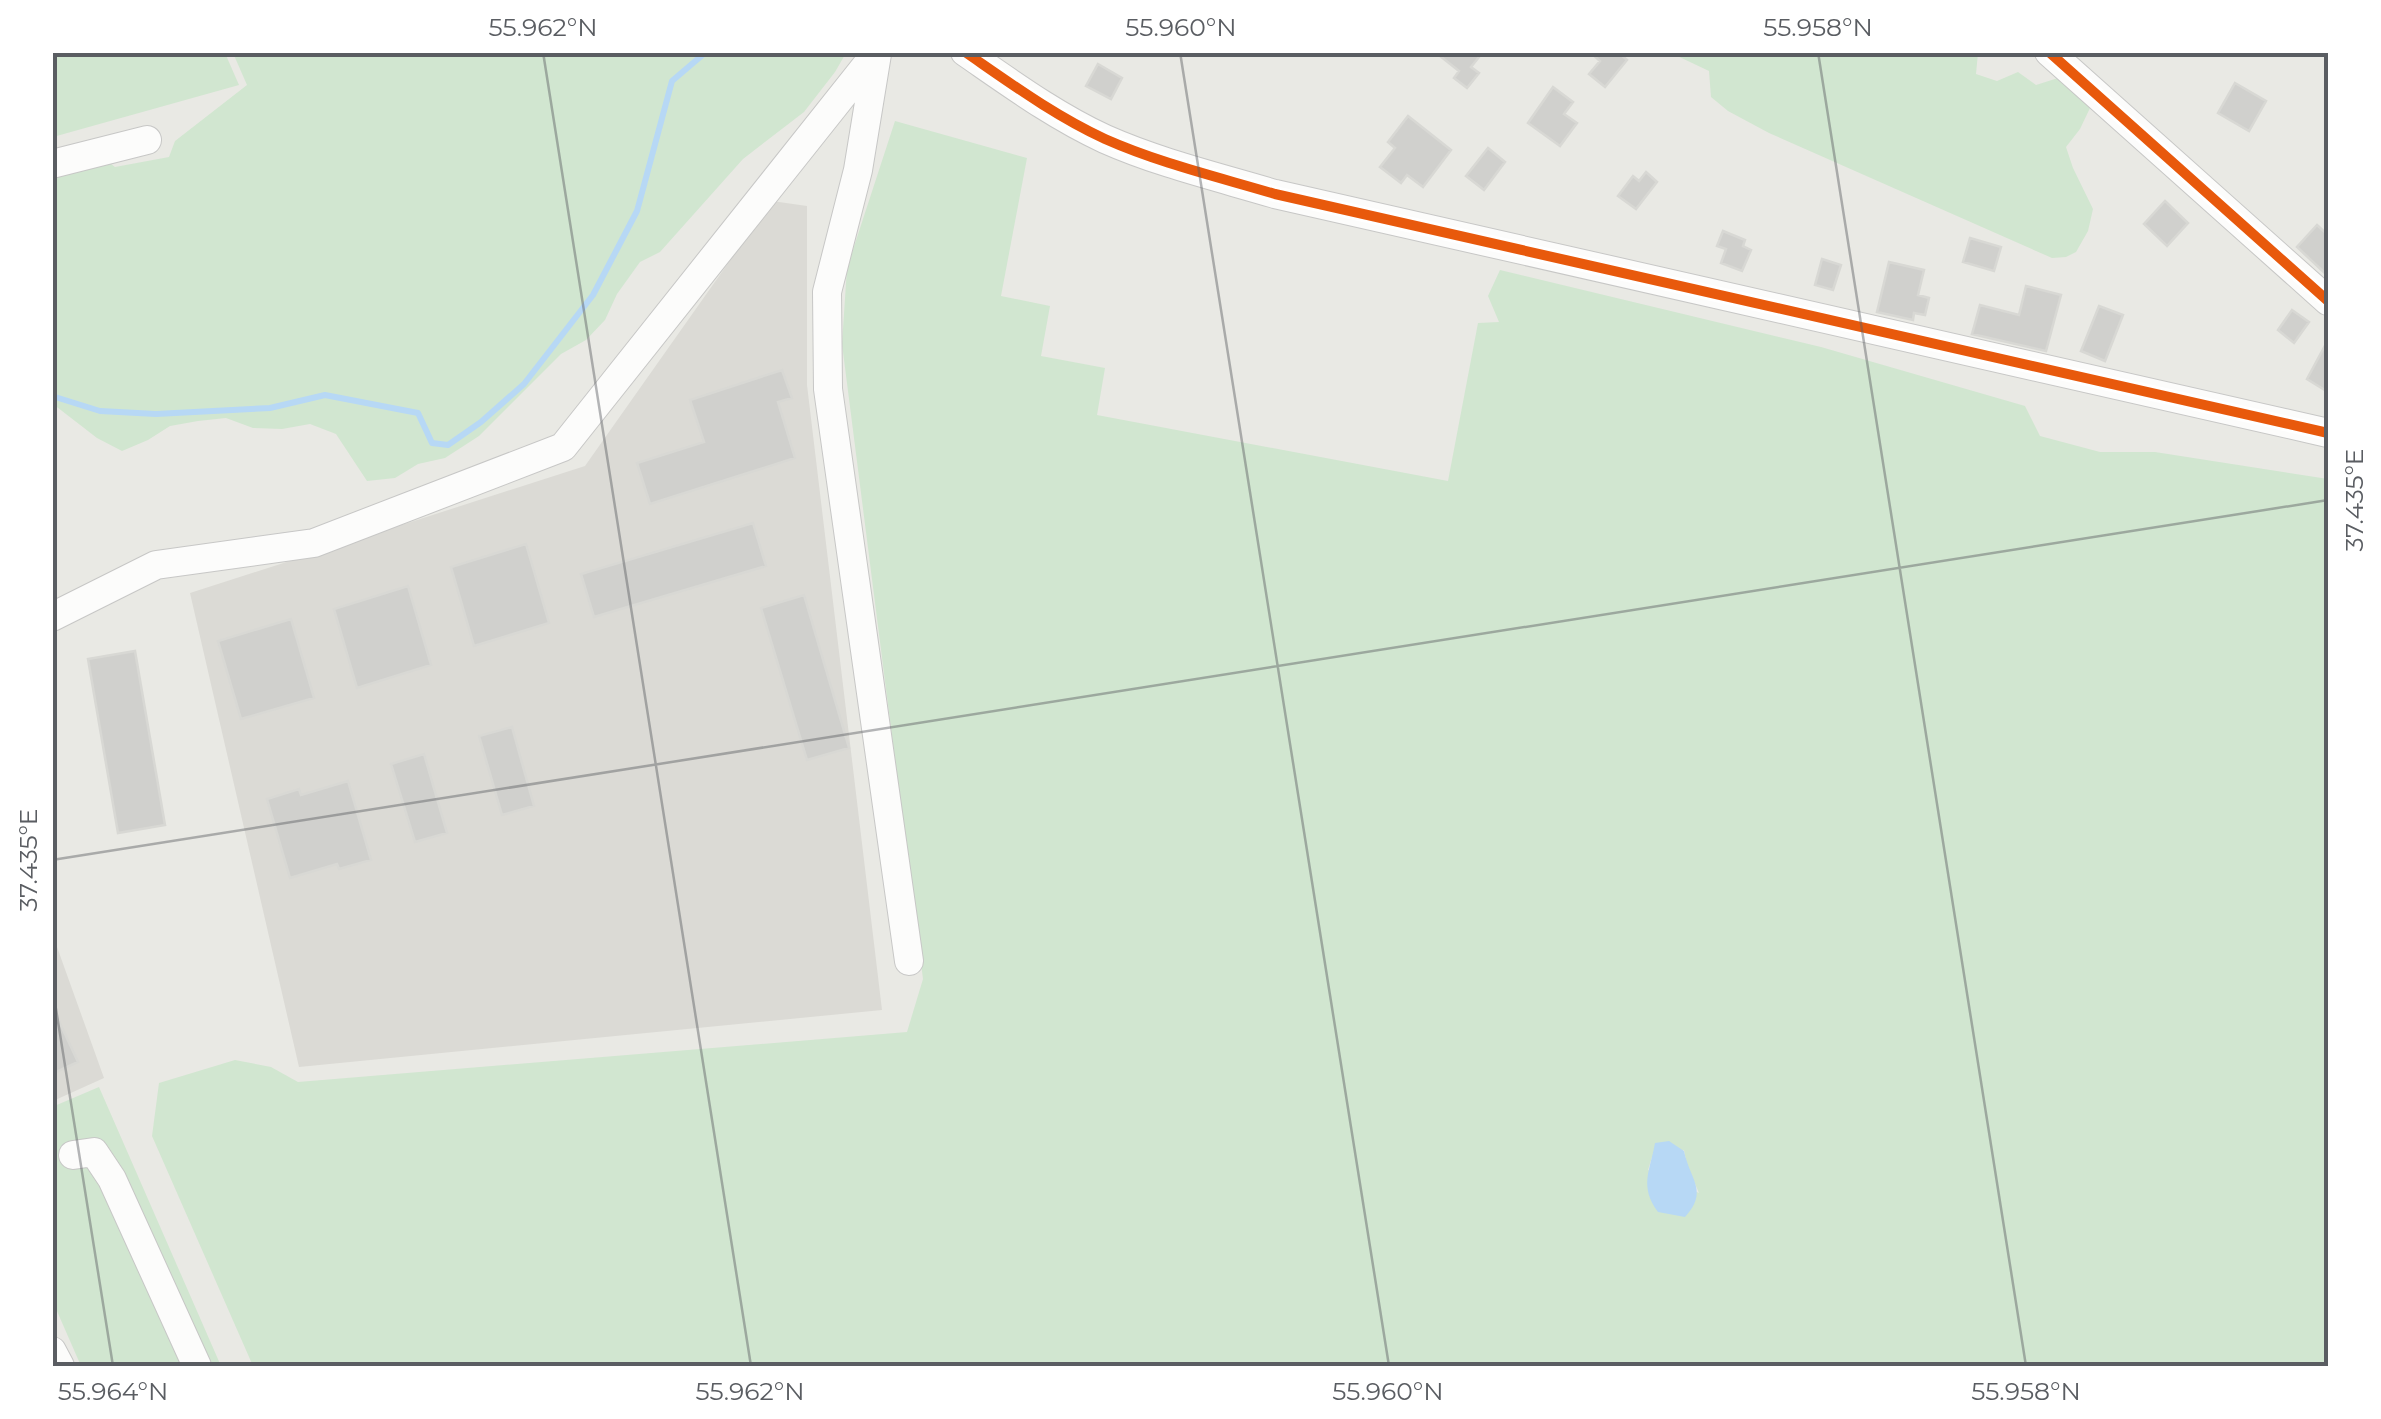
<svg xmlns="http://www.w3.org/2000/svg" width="2381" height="1419" font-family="Montserrat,sans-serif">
  <rect width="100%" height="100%" fill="#e9e9e4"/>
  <!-- industrial -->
  <path fill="#dbdad5" d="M772 201 807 206V385L882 1010 299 1067 190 593 585 466Z
    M52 933 104 1078 53 1101H52Z"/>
  <!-- green -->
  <path fill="#d1e6d0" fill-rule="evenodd" d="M53 52 225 53 239 85 53 137Z
    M233 53H846L835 72 804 112 743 159 660 252 640 262 617 294 605 320 586 340 561 354 479 436 445 458 418 464 395 478 367 481 336 434 310 424 282 429 253 428 226 418 198 421 170 426 148 440 122 451 97 438 53 404 52 165 98 154 115 167 169 157 175 141 247 85Z
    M1671 53H1978L1976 74 1997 81 2018 72 2036 85 2058 78 2080 87 2090 108 2080 129 2066 147 2073 168 2093 209 2088 231 2076 252 2066 257 2052 258 1769 133 1728 111 1711 97 1709 71Z
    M895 121 1027 158 1001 296 1050 306 1041 356 1105 368 1097 415 1448 481 1478 323 1499 322 1488 296 1500 270 1821 347 2025 406 2040 436 2100 452H2155L2328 479V1366H253L152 1136 159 1083 235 1060 271 1067 298 1082 907 1032 923 979 842 344 847 268ZM1684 1150 1687 1165 1699 1193 1648 1170 1652 1157Z
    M99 1087 221 1366H81L53 1302 52 1107Z"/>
  <!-- water -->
  <path fill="#b7d8f5" d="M1669 1141 1684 1151C1690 1180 1709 1191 1685 1217L1658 1212C1639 1186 1650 1171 1655 1143Z"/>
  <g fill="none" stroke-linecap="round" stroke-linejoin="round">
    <!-- stream -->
    <path stroke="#b7d8f5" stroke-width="6" d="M52 396 100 411 156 414 270 408 325 395 418 413 432 443 448 445 481 422 524 384 593 295 637 211 672 81 706 52"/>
  </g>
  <!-- building -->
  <path fill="#d0d0cd" stroke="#d8d8d4" stroke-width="2.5" d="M1435 52H1483L1471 67 1479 73 1467 88 1454 78 1459 71Z
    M1590 52H1618L1627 60 1605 87 1589 74 1600 61Z
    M1098 64 1122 78 1111 99 1086 86Z
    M2235 83 2266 101 2249 131 2218 113Z
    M1553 87 1573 102 1564 114 1577 123 1560 146 1528 123Z
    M1408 116 1451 150 1423 187 1407 175 1401 183 1380 167 1395 148 1388 142Z
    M1488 148 1505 162 1484 190 1466 176Z
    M1646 172 1657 182 1636 209 1618 196 1633 176 1639 181Z
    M2165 201 2188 223 2167 246 2144 224Z
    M2317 225 2328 235V276L2297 247Z
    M1723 231 1745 240 1743 246 1751 250 1742 271 1721 263 1726 249 1717 246Z
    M1970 238 2001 247 1994 271 1963 262Z
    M1822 259 1841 265 1833 290 1815 285Z
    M1889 262 1924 270 1918 295 1929 298 1925 315 1914 313 1913 320 1877 312Z
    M2026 286 2061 295 2046 351 1972 334 1980 305 2019 315Z
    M2099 306 2123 315 2105 361 2081 351Z
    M2292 310 2309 322 2294 343 2278 330Z
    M2328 340V392L2307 379Z
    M782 370 792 398 778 402 795 458 650 504 637 463 704 442 690 400Z
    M753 523 766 566 594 617 581 574Z
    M526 544 549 623 474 646 451 567Z
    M408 586 431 665 357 688 334 609Z
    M804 595 849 748 807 760 761 608Z
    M291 619 314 698 241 719 218 641Z
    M135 651 165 825 118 833 88 659Z
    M512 727 534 806 502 815 479 736Z
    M424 754 447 833 415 842 391 764Z
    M348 781 371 860 339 869 337 864 290 878 267 799 299 789 301 795Z
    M52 1006 78 1062 52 1074Z"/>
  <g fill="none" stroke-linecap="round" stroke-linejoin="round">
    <!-- minor casing -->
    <g stroke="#c7c7c6" stroke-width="30">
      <path id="minor" d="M965 52C1010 83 1055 116 1105 139 1159 163 1218 177 1275 194L2328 433
        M2049 52 2328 301
        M877 54 858 170 827 292 828 389 909 961
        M52 164 147 140
        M52 617 156 565 314 543 563 447 877 52
        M73 1155 94 1152 112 1179 197 1366
        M52 1351 60 1366"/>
    </g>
    <!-- minor -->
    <use href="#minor" stroke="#fcfcfb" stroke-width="28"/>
    <!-- cycleway casing -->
    <g stroke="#fff" stroke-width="16">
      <path id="cycleway" d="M965 52C1010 83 1055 116 1105 139 1159 163 1218 177 1275 194L2328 433
        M2049 52 2328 301"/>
    </g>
    <!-- cycleway -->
    <use href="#cycleway" stroke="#e8590c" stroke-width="10"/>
  </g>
  <!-- ticks -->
  <path fill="none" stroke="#5a5d62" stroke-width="2.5" stroke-opacity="0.45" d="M543 52 751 1366M1180 52 1389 1366M1818 52 2026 1366M52 860 2328 500M52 984 113 1366"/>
  <!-- border -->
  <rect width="2381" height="1419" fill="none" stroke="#ffffff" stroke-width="110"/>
  <rect x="55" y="55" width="2271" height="1309" fill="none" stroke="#5a5d62" stroke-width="4"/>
  <g font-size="25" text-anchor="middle" fill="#5a5d62">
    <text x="543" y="36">55.962°N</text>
    <text x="1181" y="36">55.960°N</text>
    <text x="1818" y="36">55.958°N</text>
    <text transform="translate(2354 500) rotate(-90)" y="9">37.435°E</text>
    <text transform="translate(28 860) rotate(-90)" y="9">37.435°E</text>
    <text x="113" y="1400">55.964°N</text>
    <text x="750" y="1400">55.962°N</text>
    <text x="1388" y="1400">55.960°N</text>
    <text x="2026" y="1400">55.958°N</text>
  </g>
</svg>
